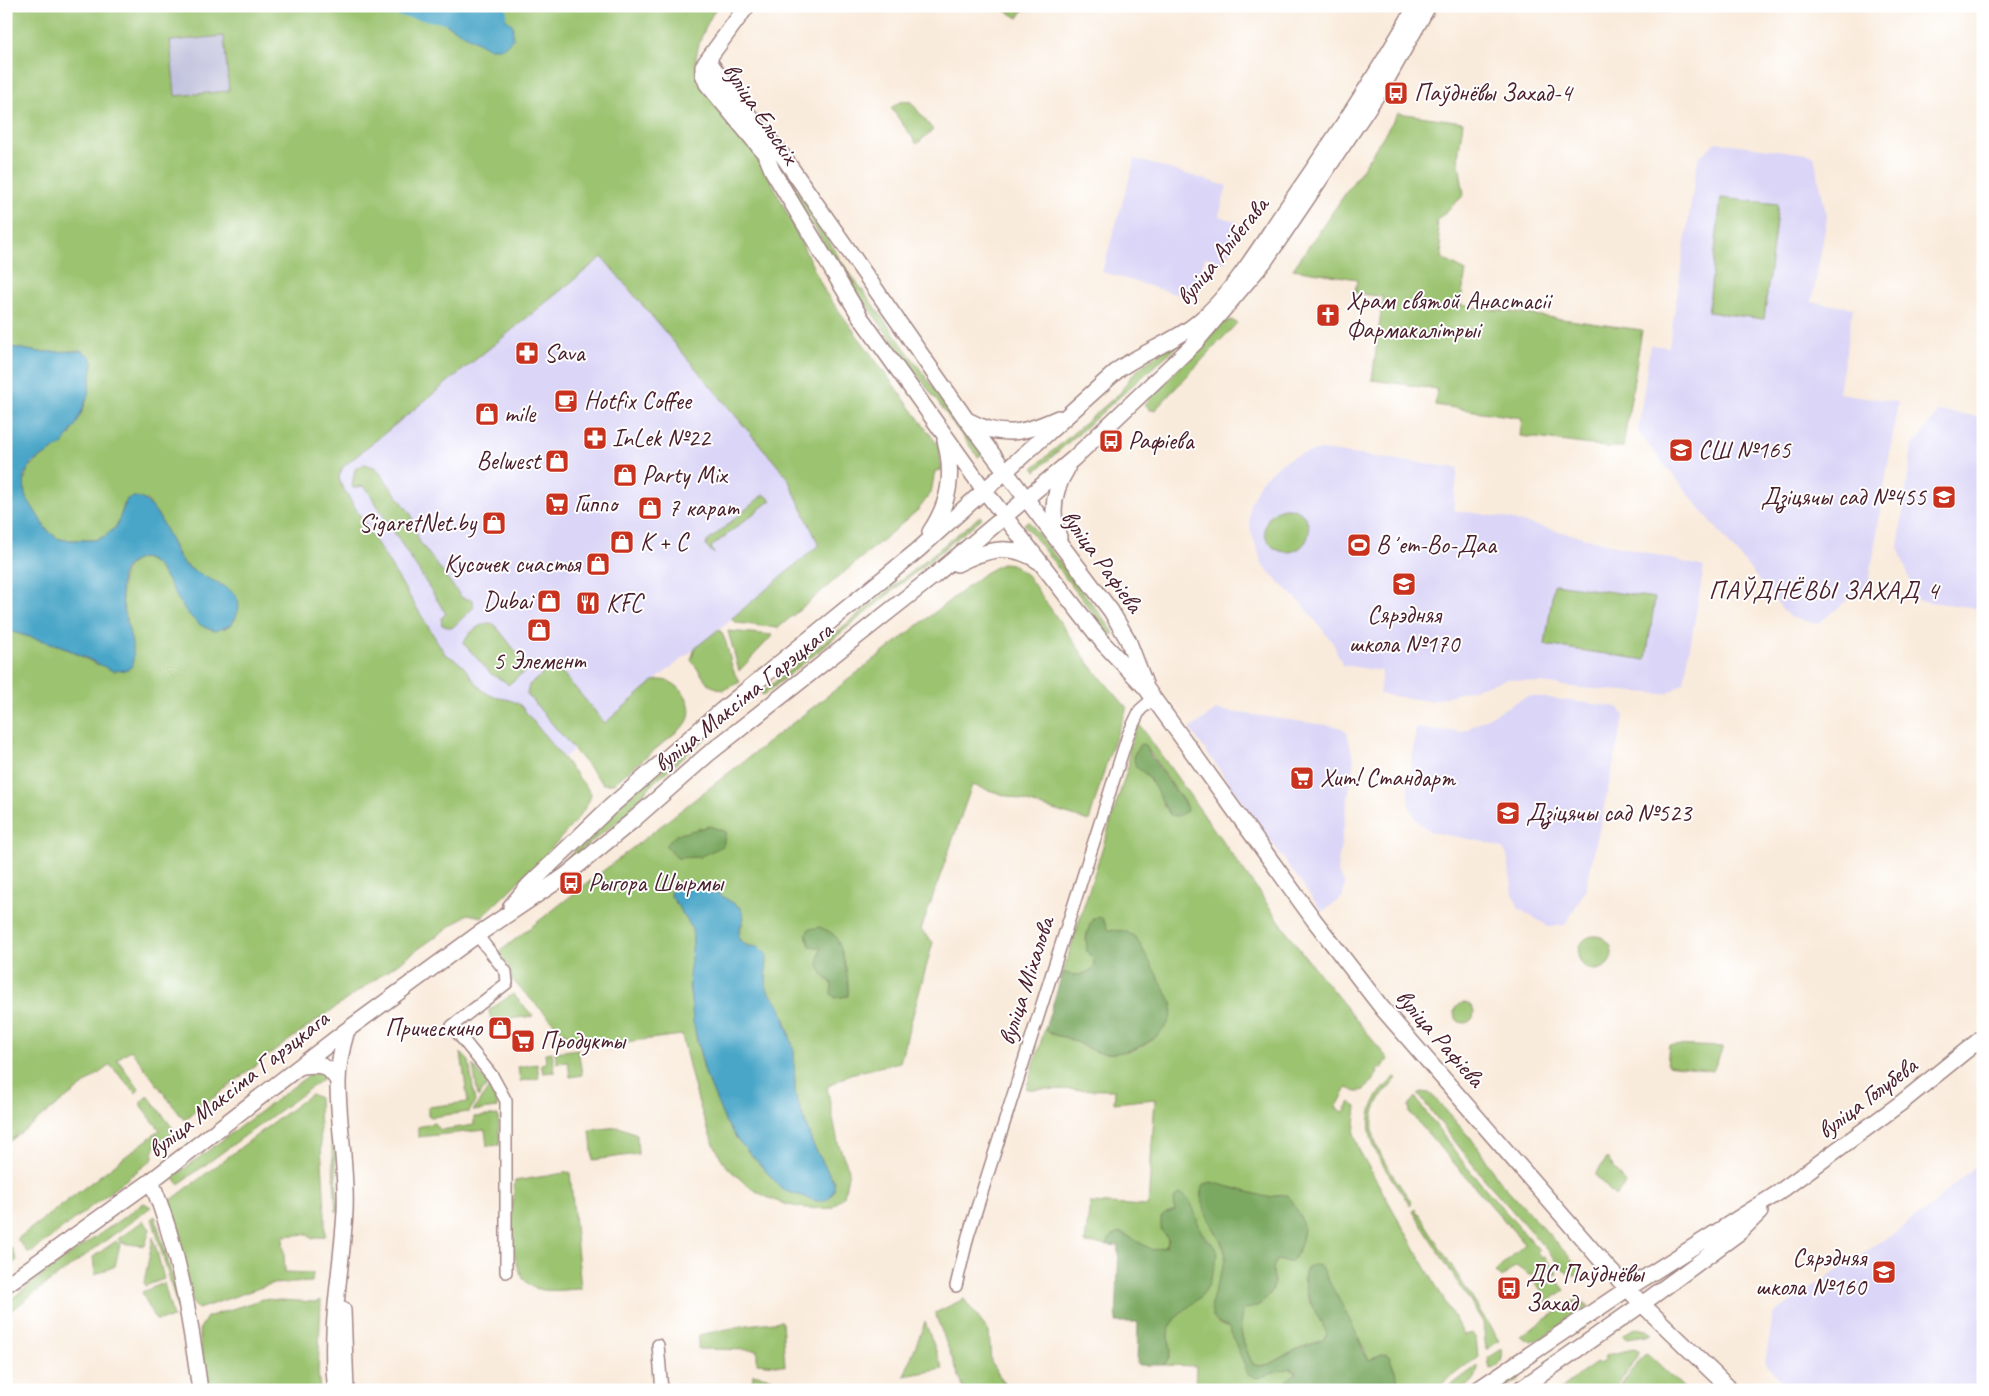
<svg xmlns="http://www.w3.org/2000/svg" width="1989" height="1396" font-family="Caveat,sans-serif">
  <rect width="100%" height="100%" fill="#fff"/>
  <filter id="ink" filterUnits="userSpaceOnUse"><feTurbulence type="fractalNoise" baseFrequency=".02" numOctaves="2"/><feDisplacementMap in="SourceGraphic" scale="10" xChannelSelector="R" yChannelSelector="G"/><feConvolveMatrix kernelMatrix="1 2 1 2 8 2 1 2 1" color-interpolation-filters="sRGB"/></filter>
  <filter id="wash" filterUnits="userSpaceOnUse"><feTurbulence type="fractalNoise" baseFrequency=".0096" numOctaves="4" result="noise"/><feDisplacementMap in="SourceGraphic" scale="20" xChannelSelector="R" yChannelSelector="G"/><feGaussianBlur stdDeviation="1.12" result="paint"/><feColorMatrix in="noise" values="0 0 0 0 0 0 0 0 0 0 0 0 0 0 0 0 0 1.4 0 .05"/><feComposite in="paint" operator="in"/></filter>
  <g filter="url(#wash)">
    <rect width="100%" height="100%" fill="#f9ebdb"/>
    <!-- built -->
    <path fill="#dbd6f7" d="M1620 6H1669L1668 14Z
      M1716 142 1814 155 1827 218 1812 302 1853 308 1839 393 1898 402 1869 583 1818 624 1789 617 1638 432 1650 345 1669 347 1698 158Z
      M1135 159 1227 186 1219 216 1238 222 1225 263 1205 257 1193 299 1102 272Z
      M602 257 787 477 819 545 725 625 654 681 564 758 517 702 496 698 487 693 478 685 460 663 445 654 340 483 339 476 343 467Z
      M1939 411 1983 417V609L1917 600 1898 547 1912 447Z
      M1321 450 1458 468 1453 510 1501 517 1704 567 1684 682 1669 693 1663 694 1580 688 1508 679 1431 701 1379 694 1382 671 1342 665 1333 643 1303 605 1263 566 1251 531 1249 516 1250 504 1261 481 1277 466 1294 456Z
      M1532 696 1618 707 1624 716 1586 889 1565 925 1550 927 1519 909 1513 894 1507 855 1502 848 1485 842 1431 832 1416 820 1409 806 1408 788 1416 728 1462 732 1525 697Z
      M1216 710 1340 727 1347 733 1354 759 1337 871 1345 884 1343 897 1322 912 1190 729Z
      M1983 1158V1390H1790L1765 1364 1773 1314 1926 1211Z"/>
    <!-- industrial -->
    <path fill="#c1c2dd" d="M224 36 229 91 174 96 170 41Z"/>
    <!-- green -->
    <path fill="#9bc36f" stroke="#72714d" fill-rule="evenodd" d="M6 6H717C704 29 690 55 698 82L757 151 825 292 938 445 942 470 935 471 931 493 918 510 778 628 737 623 731 619 819 545 787 477 602 257 343 467 339 476 340 483 445 654C450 657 457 660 462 665 471 674 476 687 488 694 499 700 513 698 521 706L587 788 591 794C590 816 501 898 482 917L468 914 288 1041 184 1120 131 1050 117 1059 139 1089 136 1093 110 1065 6 1144V630L61 646 98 665 127 628C122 605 113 564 143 558L157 564 191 616 224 629 236 619 208 579 198 575 181 560 158 515 147 500 124 504 120 519 112 533 95 540H65L57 538 46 529 25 495 23 485 28 468 70 435 83 410 88 395 82 351 39 352 6 346ZM224 36 229 91 175 96 170 41Z
      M998 6H1026L1018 18Z
      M901 101 911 102 933 130 917 144 891 108Z
      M1398 113 1463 122 1458 157 1464 195 1436 221 1443 259 1466 271 1460 305 1642 330 1623 447H1607L1520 436 1522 418 1435 405 1437 389 1372 380 1383 297 1355 293 1357 279 1293 269 1361 171Z
      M775 160 780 161 841 261 982 454 978 457 836 264Z
      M1721 198 1778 204 1764 319 1708 312Z
      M1231 320 1237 323 1155 410H1150L1145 404 1222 323Z
      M1182 338H1186L1036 471 1033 468 1121 392C1133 367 1160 354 1182 338Z
      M365 464 376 468 411 514 419 541 462 598 472 600 474 607 452 628 442 625 441 618 446 614 366 488 363 486 353 488 352 485 355 469Z
      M764 494 771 500 711 547 714 554 706 546 707 542Z
      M1265 530a22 22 0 1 1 44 0a22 22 0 1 1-44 0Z
      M980 516 982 518 763 696 761 693Z
      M1028 521 1113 631V635L1109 634 1024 524Z
      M1003 563 1012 564 1027 575 1090 665 1127 708 1108 758 1089 821 972 785 921 930 933 942 900 1062 850 1074 827 1087 838 1143 849 1170 844 1196 832 1208C797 1211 766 1202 740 1179 735 1174 728 1169 724 1163 702 1127 691 1075 682 1035L600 1045 591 1044 565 1034 512 980 510 970 499 952 985 573ZM683 881 704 885 741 908 742 924 738 935C742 946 749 946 759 947L767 961 765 973 766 988 784 1015 794 1051 795 1092 813 1145 834 1182V1191L830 1197 817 1201 783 1190 737 1139 725 1121 705 1073 696 1038 689 986 693 941 692 928 670 894 673 886ZM821 948 848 996C828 979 813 976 821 948Z
      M1554 584 1655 598 1646 660 1545 645Z
      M491 623 495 625 529 668 508 685 504 681 491 674 464 644C466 634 481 622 491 623Z
      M719 629C731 644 727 666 740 682L723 690 709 685 691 660 695 648Z
      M728 631 773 635 739 671Z
      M555 664 605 723 654 681C677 674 700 706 685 725L613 784H603L527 694 529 685Z
      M1139 724 1300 950 1388 1059 1381 1070 1379 1068 1377 1071 1378 1073C1367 1087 1366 1096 1347 1088L1336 1108 1344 1112 1350 1102 1357 1107 1354 1133 1359 1150 1464 1335 1472 1333 1476 1339 1478 1356 1434 1390H1397C1400 1378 1393 1363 1386 1354L1370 1360 1366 1358 1365 1350 1320 1265 1303 1278 1308 1299 1325 1329 1327 1334 1323 1340 1300 1348 1270 1364 1259 1366 1253 1364C1246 1350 1233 1321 1246 1308 1260 1308 1275 1295 1274 1279 1273 1271 1272 1268 1276 1260L1290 1262 1295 1258 1302 1241 1285 1195 1267 1197 1206 1183 1201 1194 1227 1256 1215 1290 1213 1315 1218 1324 1229 1328 1257 1378 1287 1368 1294 1370 1295 1375 1286 1381 1283 1390H1195L1196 1366 1164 1365C1179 1345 1164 1344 1169 1330 1176 1311 1194 1306 1205 1291 1211 1281 1214 1265 1218 1254L1211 1242 1174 1204 1176 1210 1169 1212 1164 1233 1167 1236 1168 1244C1153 1260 1136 1238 1122 1233L1113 1235 1107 1245 1085 1243 1090 1203 1148 1206 1155 1099 1114 1103 1115 1090 1026 1089 1045 1029C1052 1037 1061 1035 1069 1039 1080 1043 1090 1052 1102 1052 1112 1053 1131 1052 1140 1047 1156 1040 1175 1021 1172 1003L1107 930 1104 921 1093 918 1086 937 1087 952 1094 959V967C1085 976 1073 977 1063 972L1129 764C1127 748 1132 738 1139 724ZM1139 746 1147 748 1186 805 1164 807C1160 787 1142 773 1133 757Z
      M704 737 705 739 655 781 623 817 556 870 623 801 699 738Z
      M1578 953a17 17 0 1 1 34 0a17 17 0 1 1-34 0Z
      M513 994 533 1016 491 1021 489 1010Z
      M1454 1013a10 10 0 1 1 20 0a10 10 0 1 1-20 0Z
      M1669 1045 1723 1047 1713 1071 1667 1065Z
      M578 1049 582 1075 570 1077 568 1062 557 1063 555 1052Z
      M552 1052 555 1072 543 1073 541 1064 546 1063 545 1053Z
      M461 1053 469 1061 475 1102 469 1112 431 1117 428 1115V1107L468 1102Z
      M537 1064 539 1078 520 1081 518 1067Z
      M473 1065 488 1084 478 1097Z
      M315 1072 328 1075 179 1184 173 1177 309 1075Z
      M1395 1077 1397 1078C1392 1085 1385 1091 1380 1099 1357 1136 1393 1173 1412 1203L1410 1205C1389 1173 1354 1136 1377 1097 1382 1089 1389 1083 1395 1077Z
      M332 1083 338 1212 336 1211 328 1087Z
      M489 1087 497 1102V1108L473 1111Z
      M1422 1092 1429 1093 1435 1098 1478 1147 1498 1179 1588 1277 1586 1278 1567 1273 1481 1175 1418 1094Z
      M311 1094 319 1098C319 1144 326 1190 325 1236L312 1239 308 1234 283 1236 285 1272 313 1273 312 1282 271 1284 198 1309 193 1304 166 1204Z
      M146 1097H149L175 1131C165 1139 151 1145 153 1159L32 1252H27L17 1239 160 1130 141 1106V1102Z
      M1415 1097 1465 1165 1539 1250 1537 1253 1541 1257 1544 1256 1558 1274 1529 1275 1516 1266 1501 1278 1495 1272 1525 1244 1410 1113 1409 1105Z
      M498 1115 500 1145 487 1146 485 1130 418 1137V1127L434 1123 441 1130 474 1125V1117Z
      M619 1127 637 1134 638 1154 593 1160 590 1130Z
      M1607 1158 1626 1184 1615 1196 1595 1175Z
      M570 1172 581 1289C568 1289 548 1293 535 1288 506 1277 511 1205 515 1181Z
      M144 1203 151 1207 6 1314V1303L50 1269Z
      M1415 1208 1417 1214H1419L1499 1341 1486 1350 1483 1322 1412 1210Z
      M155 1216 179 1300 178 1309 152 1218Z
      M143 1221 150 1229 145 1246 121 1243 118 1239Z
      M153 1237 164 1279 145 1286 144 1283Z
      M116 1241 120 1245 115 1266 95 1275 93 1257Z
      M11 1247 17 1260 6 1271V1250Z
      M1533 1280H1557L1565 1290 1546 1303V1298Z
      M164 1283 173 1318 156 1320 153 1316 142 1292Z
      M263 1299 316 1302 321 1300 318 1373 320 1390H206L199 1330 207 1317Z
      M964 1299 989 1332 991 1362 1008 1390H964L935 1313Z
      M1579 1300 1589 1306 1540 1339 1532 1342 1520 1336 1574 1301Z
      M782 1321 785 1366 757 1363V1350L698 1349 699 1335 747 1325Z
      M925 1322 943 1369 904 1376Z
      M1636 1328 1646 1330 1652 1334 1628 1338 1622 1335Z
      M1502 1349C1504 1358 1500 1368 1490 1369L1488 1358Z
      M1634 1349 1638 1351V1356L1614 1390H1559L1597 1362 1599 1364 1606 1360 1604 1357 1607 1355Z
      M1647 1353 1648 1354 1686 1390H1617L1643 1355Z
      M1478 1365C1478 1386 1461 1390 1445 1390Z
      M1516 1373 1519 1374V1379L1503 1390H1490Z
      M753 1374 784 1381V1390H752Z"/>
    <!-- forest -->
    <path fill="#7ca962" stroke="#636446" d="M1140 744 1146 745 1150 755 1186 806 1187 811 1178 816 1170 815 1148 776 1136 767 1133 757Z
      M709 826 726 832 723 846 699 857 677 858 665 845 676 835Z
      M1096 917 1102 918 1108 930 1125 931 1136 937 1172 1003C1177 1035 1129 1057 1102 1053 1090 1051 1080 1043 1070 1039 1061 1035 1052 1037 1045 1029L1063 972C1073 977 1085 976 1094 967V959L1087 952C1086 940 1086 925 1096 917Z
      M820 927C824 929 831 932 834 935 843 945 850 983 848 996L835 998 831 994 832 983C818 972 816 964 821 948L810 946 806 935 809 929Z
      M1211 1182 1267 1197 1288 1195 1300 1216 1303 1227 1302 1241 1295 1258 1290 1262 1276 1260C1272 1268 1273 1271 1274 1279 1275 1295 1260 1308 1246 1309 1233 1321 1246 1350 1253 1364L1259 1366 1270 1364 1300 1348 1323 1340 1327 1334 1325 1329C1317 1314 1296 1283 1308 1267L1316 1264 1320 1265C1336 1295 1356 1327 1366 1358L1370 1360 1384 1354 1389 1356 1398 1379 1397 1390H1283L1286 1381 1295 1374 1296 1372 1290 1368 1257 1378 1248 1374 1229 1328C1224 1325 1218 1325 1215 1320 1202 1302 1229 1270 1225 1249 1217 1232 1195 1204 1204 1185Z
      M1181 1194C1197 1200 1195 1227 1206 1239 1211 1244 1216 1245 1218 1254 1214 1265 1211 1281 1205 1291 1194 1306 1177 1311 1169 1330 1164 1344 1179 1345 1164 1365H1137L1138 1322H1116L1119 1246 1107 1245C1109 1237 1113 1234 1122 1233L1153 1250 1166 1247 1169 1240 1161 1230V1218L1166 1213 1175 1211 1174 1199 1177 1195Z"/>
    <!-- water -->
    <path fill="#4aa6c8" stroke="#4a627a" d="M450 6H490L513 25V39L503 48H488L447 25 445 15Z
      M6 346 39 352 82 351 91 357 93 362 88 395 77 423 62 445 33 462 24 475 25 495 46 529 57 538 65 540H95L104 537 116 527 127 499C154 486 169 543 180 559 197 584 261 583 231 625L215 631C174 622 173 564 143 558 95 568 142 641 132 666L127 670 113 671 61 646 6 630Z
      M683 881 704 885 741 908 744 918 739 930V940L748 946 759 947 767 955 766 988 781 1008 790 1037 794 1051 795 1092 799 1106 813 1145 834 1182V1190L830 1197 824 1201H817L783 1190 737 1139 725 1121 705 1073 693 1022 689 977 693 941 692 928 670 894 673 886Z"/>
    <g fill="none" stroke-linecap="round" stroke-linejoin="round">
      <!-- river -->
      <path stroke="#4aa6c8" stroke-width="20" d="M399 6 463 16 497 13"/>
    </g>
  </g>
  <g filter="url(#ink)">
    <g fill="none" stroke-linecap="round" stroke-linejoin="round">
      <!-- street casing -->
      <g stroke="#a28583" stroke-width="14">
        <path id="street" d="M477 935 506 972 507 983 452 1026 493 1077 506 1101V1272
          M956 1286 968 1236 1128 735 1140 710 1154 698
          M658 1345 662 1390"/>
      </g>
      <!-- secondary casing -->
      <g stroke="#a28583" stroke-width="18">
        <path id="secondary" d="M747 6 703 66V74L707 84 766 155 772 170 861 318 984 490 1104 644 1146 688 1314 920 1382 1008 1607 1267 1642 1304 1731 1390
          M708 60 737 101 782 155 966 419 1111 611 1128 640 1145 684
          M969 421C1003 439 1025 433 1058 418
          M930 532C950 502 954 475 945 440
          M1059 537C1050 513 1053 491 1067 469
          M957 564C985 550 1010 542 1038 561
          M511 906 528 886 609 808 722 710 918 550 1119 369C1143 352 1174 342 1197 323 1231 295 1256 253 1281 216 1328 148 1375 79 1416 6
          M302 1066C321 1064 327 1064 338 1081
          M151 1181C179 1248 190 1318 200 1390
          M6 1285 151 1181 347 1030 477 935 565 876 631 822 707 755 935 575 1073 459 1196 342 1264 262 1383 86 1428 6
          M343 1310 346 1390
          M336 1390C328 1330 342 1271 345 1211 347 1168 338 1125 338 1082 338 1064 342 1047 347 1030
          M1477 1390 1627 1289 1778 1193 1901 1103 1983 1037
          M1519 1390 1642 1304 1740 1232 1760 1212"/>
      </g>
      <!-- street -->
      <use href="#street" stroke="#fff" stroke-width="11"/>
      <!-- secondary -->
      <use href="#secondary" stroke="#fff" stroke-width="15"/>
    </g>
  </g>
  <!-- icons -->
  <defs>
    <g id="bus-square" transform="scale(1.25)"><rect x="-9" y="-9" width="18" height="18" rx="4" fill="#c8321e" stroke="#fff"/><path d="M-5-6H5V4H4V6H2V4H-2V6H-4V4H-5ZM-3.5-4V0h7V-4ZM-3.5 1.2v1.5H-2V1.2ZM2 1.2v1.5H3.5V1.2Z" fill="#fff"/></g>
    <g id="church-square" transform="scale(1.25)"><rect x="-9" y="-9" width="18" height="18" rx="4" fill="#c8321e" stroke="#fff"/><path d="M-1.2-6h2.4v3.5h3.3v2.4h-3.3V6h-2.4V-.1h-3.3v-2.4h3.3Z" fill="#fff"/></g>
    <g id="pharmacy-square" transform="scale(1.25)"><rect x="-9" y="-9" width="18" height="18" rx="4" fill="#c8321e" stroke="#fff"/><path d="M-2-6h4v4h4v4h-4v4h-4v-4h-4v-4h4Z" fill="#fff"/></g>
    <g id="cafe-square" transform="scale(1.25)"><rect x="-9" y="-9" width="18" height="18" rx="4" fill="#c8321e" stroke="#fff"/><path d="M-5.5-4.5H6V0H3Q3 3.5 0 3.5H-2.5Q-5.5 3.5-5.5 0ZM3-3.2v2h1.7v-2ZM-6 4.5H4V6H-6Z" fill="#fff"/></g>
    <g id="shop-square" transform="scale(1.25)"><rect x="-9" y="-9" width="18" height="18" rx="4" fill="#c8321e" stroke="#fff"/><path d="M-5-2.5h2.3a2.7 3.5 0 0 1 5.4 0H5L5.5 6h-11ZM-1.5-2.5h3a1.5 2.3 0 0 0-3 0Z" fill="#fff"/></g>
    <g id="school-square" transform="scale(1.25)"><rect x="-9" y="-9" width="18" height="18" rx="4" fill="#c8321e" stroke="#fff"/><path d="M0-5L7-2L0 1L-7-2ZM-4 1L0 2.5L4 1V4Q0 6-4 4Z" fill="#fff"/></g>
    <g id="supermarket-square" transform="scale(1.25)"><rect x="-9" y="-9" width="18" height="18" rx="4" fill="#c8321e" stroke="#fff"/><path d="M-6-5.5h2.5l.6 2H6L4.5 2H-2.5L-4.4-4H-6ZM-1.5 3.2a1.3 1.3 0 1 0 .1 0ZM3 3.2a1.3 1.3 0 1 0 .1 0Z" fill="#fff"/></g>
    <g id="stadium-square" transform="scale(1.25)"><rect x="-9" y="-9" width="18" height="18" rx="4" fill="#c8321e" stroke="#fff"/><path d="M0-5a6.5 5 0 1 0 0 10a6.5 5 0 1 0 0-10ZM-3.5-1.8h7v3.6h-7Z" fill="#fff"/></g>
    <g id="restaurant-square" transform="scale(1.25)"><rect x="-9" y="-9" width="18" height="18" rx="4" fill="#c8321e" stroke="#fff"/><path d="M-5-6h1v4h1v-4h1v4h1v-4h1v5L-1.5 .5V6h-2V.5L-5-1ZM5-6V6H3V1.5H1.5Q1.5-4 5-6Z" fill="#fff"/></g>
  </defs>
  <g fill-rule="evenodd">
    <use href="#bus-square" x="1396" y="93"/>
    <use href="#church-square" x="1328" y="315"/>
    <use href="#pharmacy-square" x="527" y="353"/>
    <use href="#cafe-square" x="566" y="401"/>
    <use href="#shop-square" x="487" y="414"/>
    <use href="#pharmacy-square" x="595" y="438"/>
    <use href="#bus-square" x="1111" y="441"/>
    <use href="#school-square" x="1681" y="450"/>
    <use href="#shop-square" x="557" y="461"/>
    <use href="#shop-square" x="625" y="475"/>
    <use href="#school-square" x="1944" y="497"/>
    <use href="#supermarket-square" x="557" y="504"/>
    <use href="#shop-square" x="650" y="508"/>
    <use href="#shop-square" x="494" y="523"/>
    <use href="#shop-square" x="622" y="542"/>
    <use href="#stadium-square" x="1359" y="545"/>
    <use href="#shop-square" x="598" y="564"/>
    <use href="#school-square" x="1404" y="584"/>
    <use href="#shop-square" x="549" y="601"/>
    <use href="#restaurant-square" x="588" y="603"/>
    <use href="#shop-square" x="539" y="630"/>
    <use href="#supermarket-square" x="1302" y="778"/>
    <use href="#school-square" x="1508" y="813"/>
    <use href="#bus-square" x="571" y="883"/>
    <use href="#shop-square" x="500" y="1028"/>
    <use href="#supermarket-square" x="523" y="1041"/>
    <use href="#school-square" x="1884" y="1272"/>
    <use href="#bus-square" x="1509" y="1288"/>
  </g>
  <g text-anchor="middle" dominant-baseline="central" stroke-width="4" stroke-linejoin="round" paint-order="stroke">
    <!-- poi labels -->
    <g font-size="25" fill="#4a1f2b" stroke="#fff" text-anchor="start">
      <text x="1414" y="93">Паўднёвы Захад-4</text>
      <text x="1346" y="301">Храм святой Анастасіі<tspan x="1346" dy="29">Фармакалітрыі</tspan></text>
      <text x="544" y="353">Sava</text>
      <text x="584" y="401">Hotfix Coffee</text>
      <text x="504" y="414">mile</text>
      <text x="612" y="438">InLek №22</text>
      <text x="1128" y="441">Рафіева</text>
      <text x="1698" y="450">СШ №165</text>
      <text x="540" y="461" text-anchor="end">Belwest</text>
      <text x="642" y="475">Party Mix</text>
      <text x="1926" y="497" text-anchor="end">Дзіцячы сад №455</text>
      <text x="574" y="504">Гиппо</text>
      <text x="668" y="508">7 карат</text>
      <text x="476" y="523" text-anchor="end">SigaretNet.by</text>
      <text x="640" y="542">К + С</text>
      <text x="1376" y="545">Вʼет-Во-Даа</text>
      <text x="580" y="564" text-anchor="end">Кусочек счастья</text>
      <text x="532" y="601" text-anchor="end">Dubai</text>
      <text x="606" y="603">KFC</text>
      <text x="1404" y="615" text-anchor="middle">Сярэдняя<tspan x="1404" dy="29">школа №170</tspan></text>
      <text x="539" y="661" text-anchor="middle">5 Элемент</text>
      <text x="1320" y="778">Хит! Стандарт</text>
      <text x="1526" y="813">Дзіцячы сад №523</text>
      <text x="588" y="883">Рыгора Шырмы</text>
      <text x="482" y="1028" text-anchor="end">Прическино</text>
      <text x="540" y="1041">Продукты</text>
      <text x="1866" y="1258" text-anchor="end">Сярэдняя<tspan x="1866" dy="29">школа №160</tspan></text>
      <text x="1526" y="1274">ДС Паўднёвы<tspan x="1526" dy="29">Захад</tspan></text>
    </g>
    <!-- street labels -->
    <g font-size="25" fill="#4a1f2b" stroke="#fff">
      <text transform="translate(761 113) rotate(56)">вуліца Ельскіх</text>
      <text transform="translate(1222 251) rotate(-51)">вуліца Алібегава</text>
      <text transform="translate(1102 561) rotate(54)">вуліца Рафіева</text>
      <text transform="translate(743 697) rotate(-39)">вуліца Максіма Гарэцкага</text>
      <text transform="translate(1026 981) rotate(-72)">вуліца Міхалова</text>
      <text transform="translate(1440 1038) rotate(49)">вуліца Рафіева</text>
      <text transform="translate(238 1084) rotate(-38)">вуліца Максіма Гарэцкага</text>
      <text transform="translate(1867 1098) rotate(-37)">вуліца Голубева</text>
    </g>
    <!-- neighbourhood labels -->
    <g font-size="26" letter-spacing="1" fill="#4a1f2b" stroke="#fff">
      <text x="1824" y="590">ПАЎДНЁВЫ ЗАХАД 4</text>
    </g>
  </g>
  <!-- margin -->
  <rect width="1989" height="1396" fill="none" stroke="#fff" stroke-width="25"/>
</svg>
